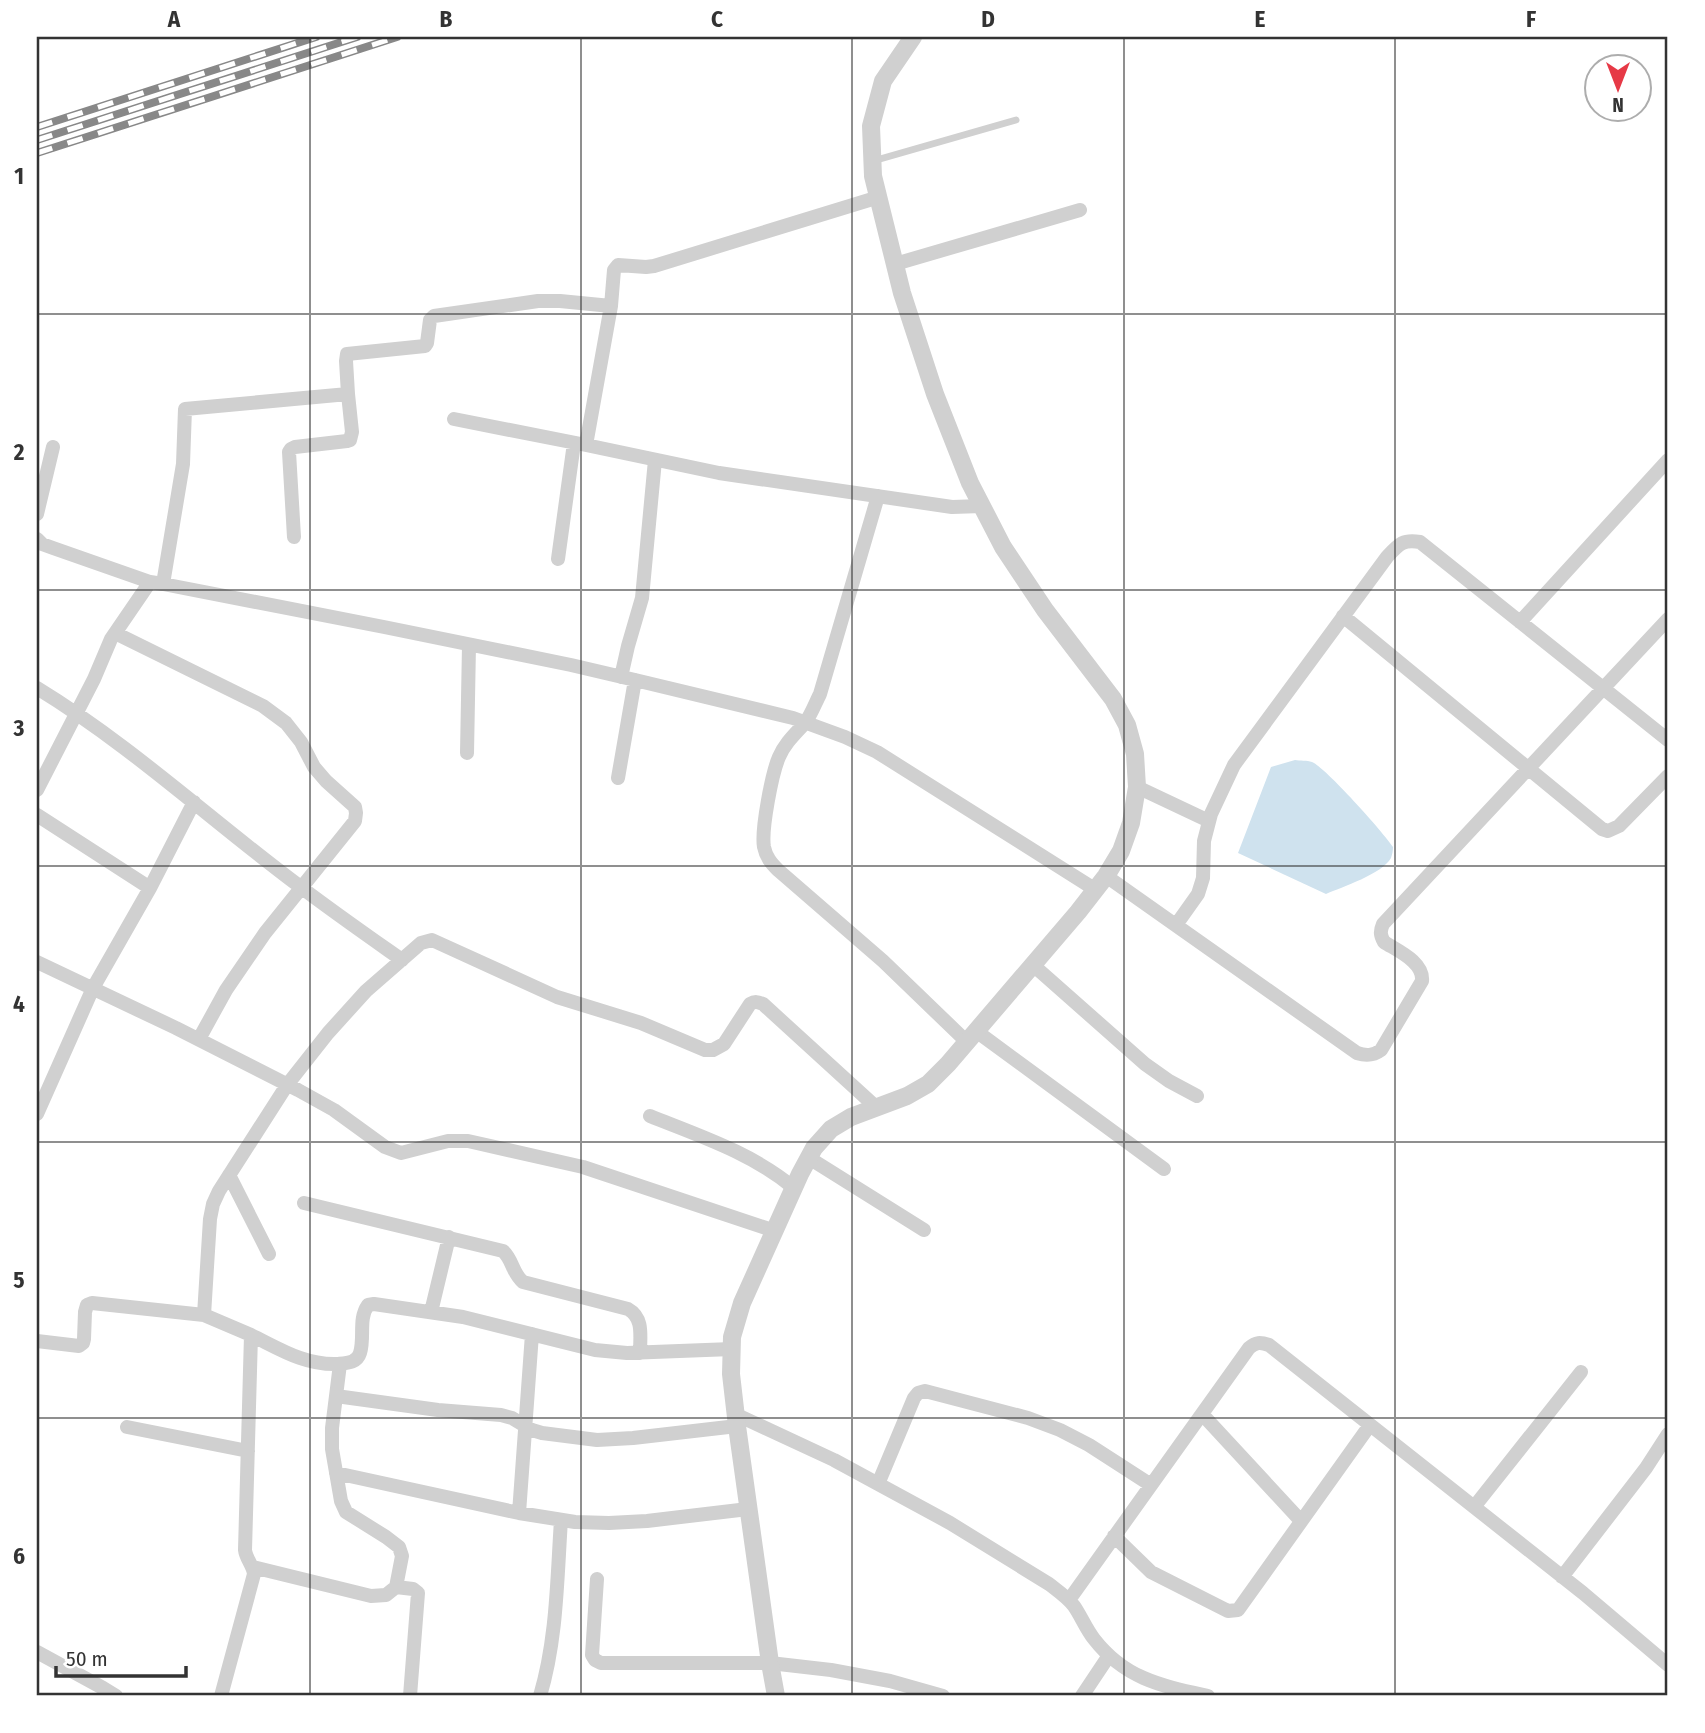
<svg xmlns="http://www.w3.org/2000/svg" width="1705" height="1733" font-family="'Fira Sans Condensed',sans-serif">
  <rect width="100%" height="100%" fill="#fff"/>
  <!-- water -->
  <path fill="#cfe2ee" d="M1295 760C1300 761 1307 760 1312 762 1325 767 1384 833 1393 847 1393 851 1392 855 1391 858 1382 874 1342 887 1326 894L1238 853 1271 767Z"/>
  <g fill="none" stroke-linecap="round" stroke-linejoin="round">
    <!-- service -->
    <path stroke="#d0d0d0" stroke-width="7" d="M873 161 1016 120"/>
    <!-- minor -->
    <path stroke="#d0d0d0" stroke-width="14" d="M895 264 1080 210
      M611 306 586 445 719 473 952 507 982 506
      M454 419 586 445
      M878 496 820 694C815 704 811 715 805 723 795 734 785 743 779 757 772 773 761 830 764 847 766 857 771 863 778 870L883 961 967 1042
      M37 514 53 447
      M294 537 289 452 291 449 295 447 347 441 350 440 352 432 348 394
      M37 539 42 544 53 548 150 582
      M558 559 574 443
      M163 584 384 627 571 665 635 680 793 718 845 737 877 752 1096 890
      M1343 616 1602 829 1608 831 1619 826 1668 776
      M1520 622 1668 460
      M115 633 263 706 286 723 301 742 314 767 326 781 355 807 356 813 355 821 265 933 226 990 199 1039
      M621 677 628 646 642 598 655 460
      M37 688C132 746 213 822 302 888 335 913 368 936 402 960
      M467 753 469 645
      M618 778 635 680
      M1137 787 1209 821
      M37 790 94 679 111 639 150 582 163 584 183 464 185 409 348 394 346 361 347 354 425 346 427 343 430 320 434 316 538 301H560L611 306 614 270 618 265 646 267 654 266 879 197
      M37 815 150 888
      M1106 876 1357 1053C1366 1056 1373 1056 1381 1050L1422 981C1424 962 1398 951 1384 942 1380 935 1380 931 1383 924L1668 619
      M1176 925 1198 894 1203 878 1204 841 1211 814 1234 765 1387 557C1399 544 1403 539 1420 542L1668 740
      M37 962 176 1028 298 1090 334 1110 385 1147 401 1153 448 1141H468L583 1167 775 1231
      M1033 965 1145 1064 1169 1081 1197 1096
      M976 1031 1164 1169
      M37 1114 93 988 150 888 194 802
      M650 1116C700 1136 752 1153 794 1188
      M809 1158 924 1230
      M229 1175 269 1254
      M304 1203 503 1251C513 1260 512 1273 523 1282L628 1309C644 1318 640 1336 640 1353
      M431 1312 449 1237
      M251 1335C280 1349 304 1365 337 1364 347 1363 357 1363 360 1353 365 1337 358 1319 368 1305L374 1304 463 1317 595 1350 627 1353 732 1349
      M37 1341 79 1346 83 1343 84 1339 85 1312 87 1305 92 1303 204 1315
      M340 1364 332 1428V1449L341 1501 346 1512 386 1537 399 1547 402 1556 396 1587 413 1589 418 1593 410 1696
      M336 1396 438 1410 501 1415 512 1418 532 1430 542 1433 597 1440 633 1438 737 1426
      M735 1414 834 1460 950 1523 1049 1584C1058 1591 1067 1597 1074 1606 1081 1616 1086 1629 1094 1639 1125 1679 1162 1686 1208 1696
      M1202 1414 1301 1521
      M127 1427 248 1451
      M336 1473 519 1513 575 1522 609 1523 647 1521 748 1509
      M878 1484 914 1398 918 1393 925 1391 1028 1418 1060 1430 1089 1445 1151 1485
      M1474 1507 1581 1372
      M519 1513 532 1334
      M1114 1536 1151 1572 1228 1611 1238 1610 1370 1425
      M253 1567 371 1596 386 1595 396 1587
      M1562 1577 1646 1468 1668 1434
      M597 1579 592 1655 595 1660 601 1663H770L831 1670 890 1681 943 1696
      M1069 1600 1249 1348C1256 1342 1260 1342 1269 1345L1583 1593 1668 1665
      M37 1652 103 1688 116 1696
      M221 1696 254 1574C253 1565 246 1559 245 1550L251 1335 204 1315 210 1219 213 1204 219 1191 287 1085 328 1033 366 991 421 943 432 940 557 997 641 1023 705 1050H713L724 1044 750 1004C755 1001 758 1002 763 1004L877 1108
      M540 1696C557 1639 557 1579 561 1520
      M1082 1696 1108 1657"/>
    <!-- tertiary -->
    <path stroke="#d0d0d0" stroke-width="18" d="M776 1696 770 1663 737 1426 731 1374 732 1337 742 1303 800 1174 814 1148 831 1129 851 1117 907 1096 928 1084 948 1064 1078 912 1106 876 1121 851 1131 823 1137 787 1135 754 1127 725 1113 699 1045 610 1003 547 970 483 935 394 902 293 873 176 871 126 883 81 913 37"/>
    <!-- rail casing -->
    <g stroke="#888" stroke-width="8">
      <path id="rail" d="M37 127 316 37
        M37 140 357 37
        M37 153 397 37"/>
    </g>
    <!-- rail -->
    <use href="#rail" stroke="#fff" stroke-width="5" stroke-dasharray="16" stroke-linecap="butt"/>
  </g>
  <!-- grid -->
  <path fill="none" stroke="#333" stroke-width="2" stroke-opacity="0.55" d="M310 37V1696M581 37V1696M852 37V1696M1124 37V1696M1395 37V1696M37 314H1668M37 590H1668M37 866H1668M37 1142H1668M37 1418H1668"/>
  <!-- border -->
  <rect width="1705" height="1733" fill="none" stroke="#ffffff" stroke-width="77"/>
  <!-- north arrow -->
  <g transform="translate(1618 88) rotate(180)"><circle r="33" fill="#ffffff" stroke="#adadad" stroke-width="2"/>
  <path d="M0-5L12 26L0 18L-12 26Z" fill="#e63946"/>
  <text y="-10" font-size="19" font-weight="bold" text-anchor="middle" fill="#333333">N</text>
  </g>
  <!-- scale -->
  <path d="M56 1666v10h130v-10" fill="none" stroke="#333333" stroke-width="3.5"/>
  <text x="66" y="1666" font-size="21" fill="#333333" stroke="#ffffff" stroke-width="5" paint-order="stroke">50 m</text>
  <rect x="38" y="38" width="1628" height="1656" fill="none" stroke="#333" stroke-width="2.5"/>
  <g font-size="23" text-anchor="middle" font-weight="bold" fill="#333">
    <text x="174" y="27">A</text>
    <text x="446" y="27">B</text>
    <text x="717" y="27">C</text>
    <text x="988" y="27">D</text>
    <text x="1260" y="27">E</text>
    <text x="1531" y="27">F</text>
    <text x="19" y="184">1</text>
    <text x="19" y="460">2</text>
    <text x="19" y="736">3</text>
    <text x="19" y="1012">4</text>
    <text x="19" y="1288">5</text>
    <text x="19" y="1564">6</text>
  </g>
</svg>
